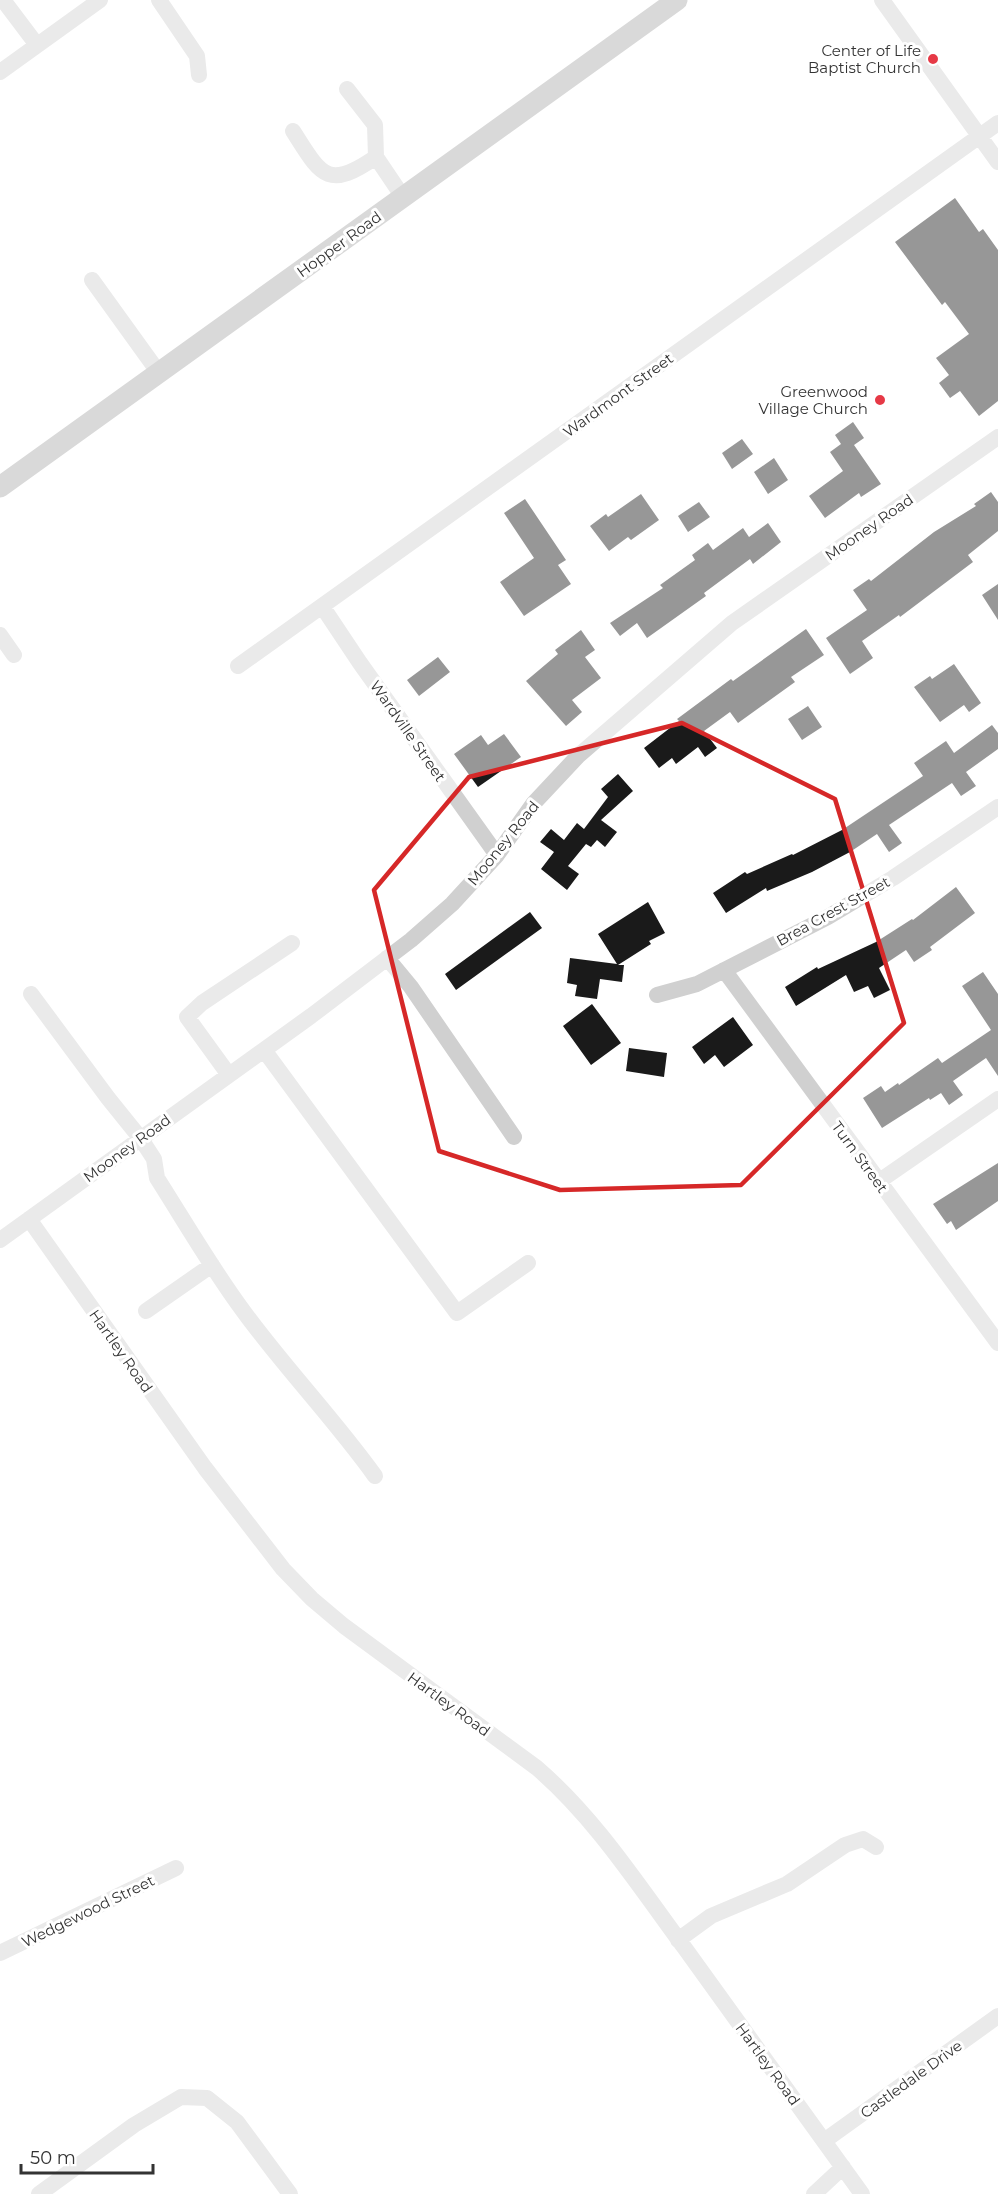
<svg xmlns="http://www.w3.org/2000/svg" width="998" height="2194" font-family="Montserrat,sans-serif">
  <rect width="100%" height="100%" fill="#fff"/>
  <!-- building -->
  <path fill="#1a1a1a" d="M955 198 979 232 983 229 998 250V401L979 416 960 391 950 398 939 383 949 375 936 358 969 334 945 302 942 305 895 242Z
    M853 422 864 438 854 445 881 484 861 497 859 493 825 518 809 496 843 471 830 452 841 444 835 435Z
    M742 439 753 454 732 469 722 453Z
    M774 458 788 480 768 494 754 472Z
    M991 492 998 502V531L968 555 973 562 900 617 899 615 862 641 873 658 850 674 826 638 867 610 853 590 869 579 871 581 934 532 976 506 974 504Z
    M641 494 659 520 631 540 628 537 609 551 590 526 606 514 608 517Z
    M525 499 566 560 558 565 571 584 524 616 500 582 534 558 504 513Z
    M699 502 710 517 688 532 678 516Z
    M768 523 781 542 753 564 750 559 704 593 706 596 647 638 637 623 620 636 610 623 663 588 660 585 695 560 692 555 708 543 713 550 743 528 749 537Z
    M998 584V620L982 595Z
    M806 629 824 655 791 677 795 682 738 723 730 712 704 731 717 748 705 757 698 747 676 764 672 758 659 768 644 748 679 721 677 719 731 679 733 681Z
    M581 630 595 650 585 657 601 678 572 700 582 712 566 726 526 681 558 654 555 650Z
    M438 657 450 672 419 696 407 680Z
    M954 664 981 703 969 712 964 705 940 722 914 687 930 676 932 679Z
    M808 706 822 727 802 740 788 719Z
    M992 725 998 733V749L966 772 976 786 961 796 952 783 889 825 902 843 889 852 877 834 850 852 812 872 767 891 766 888 726 913 713 893 745 872 747 874 792 854 793 855 842 830 923 776 914 763 946 741 954 753Z
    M504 734 521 757 478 787 454 754 481 735 488 745Z
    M618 774 633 791 601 820 617 832 605 847 597 840 591 847 586 844 568 866 579 874 567 890 541 869 554 852 540 842 551 829 564 840 577 823 584 829 608 797 601 789Z
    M956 887 975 913 930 947 932 950 914 962 906 950 879 968 890 990 874 998 868 986 854 992 846 975 796 1006 785 987 817 967 818 969 876 942 912 919 913 920Z
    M648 902 665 933 649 941 651 944 618 965H624L622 982 600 979 597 999 575 996 577 985 567 983 570 958 617 964 598 934Z
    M530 912 542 928 456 990 445 974Z
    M983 972 998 994V1076L986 1058 953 1081 963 1095 949 1105 941 1093 930 1100 929 1098 882 1128 863 1098 881 1086 885 1092 898 1083 899 1085 938 1058 942 1063 991 1030 962 986Z
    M592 1004 621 1043 591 1065 563 1026Z
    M733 1017 753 1045 724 1067 715 1055 704 1064 692 1047Z
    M629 1048 667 1053 664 1077 626 1071Z
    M998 1163V1201L956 1230 951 1221 947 1224 933 1204Z"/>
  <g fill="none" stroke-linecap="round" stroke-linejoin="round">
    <!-- minor -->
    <path stroke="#d0d0d0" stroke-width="16" d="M3 0 37 45
      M159 0 197 56 199 75
      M882 0 998 162
      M0 72 100 0
      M347 89 375 125 376 157
      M293 131C321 175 327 191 376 157L403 197
      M92 280 159 373
      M322 606 360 663 497 855
      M0 635 14 655
      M238 666 998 123
      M387 958 411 987 514 1137
      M724 970 998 1343
      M31 994 108 1098 141 1139 154 1159 157 1178C185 1222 212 1269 244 1312 285 1368 334 1419 375 1476
      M657 995 697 984 828 917 893 878 998 807
      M264 1050 457 1313 528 1263
      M229 1075 187 1017 202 1003 292 943
      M878 1182 998 1099
      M29 1219 205 1468 283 1569 312 1599 344 1626 537 1768C596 1819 638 1885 684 1947 743 2029 803 2112 862 2194
      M0 1240 311 1016 411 940 452 904 497 855 533 804 578 756 732 623 998 437
      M146 1311 212 1265
      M678 1940 711 1916 787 1884 845 1845 863 1839 876 1847
      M0 1953 176 1868
      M824 2141 998 2016
      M39 2194 134 2125 181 2097 207 2098 237 2122 290 2194
      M814 2194 843 2167"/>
    <!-- major -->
    <path stroke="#ababab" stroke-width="21" d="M0 487 677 0"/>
  </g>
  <!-- marked area -->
  <path d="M0 0H998V2194H0ZM682 723 835 799 904 1023 741 1185 560 1190 439 1151 374 890 469 777Z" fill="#fff" fill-opacity=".55" fill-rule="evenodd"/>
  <path fill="none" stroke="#d62828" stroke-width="4.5" stroke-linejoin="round" d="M682 723 835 799 904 1023 741 1185 560 1190 439 1151 374 890 469 777Z"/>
  <!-- markers -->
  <g fill="#e63946" stroke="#fff" stroke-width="2">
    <circle cx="933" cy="59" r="6"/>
    <circle cx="880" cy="400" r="6"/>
  </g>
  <g text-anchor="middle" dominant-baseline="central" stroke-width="6" stroke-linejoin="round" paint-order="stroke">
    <!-- poi labels -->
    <g font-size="15" fill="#333" stroke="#fff" text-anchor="end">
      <text x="921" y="50">Center of Life<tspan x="921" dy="17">Baptist Church</tspan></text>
      <text x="868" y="391">Greenwood<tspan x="868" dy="17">Village Church</tspan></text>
    </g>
    <!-- street labels -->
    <g font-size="15" fill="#333" stroke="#fff">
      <text transform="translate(339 244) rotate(-36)">Hopper Road</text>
      <text transform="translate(618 395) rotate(-36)">Wardmont Street</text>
      <text transform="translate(869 527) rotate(-35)">Mooney Road</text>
      <text transform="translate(408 731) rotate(55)">Wardville Street</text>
      <text transform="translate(503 843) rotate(-51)">Mooney Road</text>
      <text transform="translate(833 911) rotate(-29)">Brea Crest Street</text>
      <text transform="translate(127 1148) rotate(-36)">Mooney Road</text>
      <text transform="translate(860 1157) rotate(54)">Turn Street</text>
      <text transform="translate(121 1351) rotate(55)">Hartley Road</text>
      <text transform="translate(449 1704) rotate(36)">Hartley Road</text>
      <text transform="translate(88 1911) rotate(-26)">Wedgewood Street</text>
      <text transform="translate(768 2064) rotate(54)">Hartley Road</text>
      <text transform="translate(911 2079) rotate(-36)">Castledale Drive</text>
    </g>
  </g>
  <!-- scale -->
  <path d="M21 2164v9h132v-9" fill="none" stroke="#333333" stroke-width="3"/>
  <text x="30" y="2164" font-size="18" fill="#333333" stroke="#ffffff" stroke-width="4.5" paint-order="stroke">50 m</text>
</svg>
